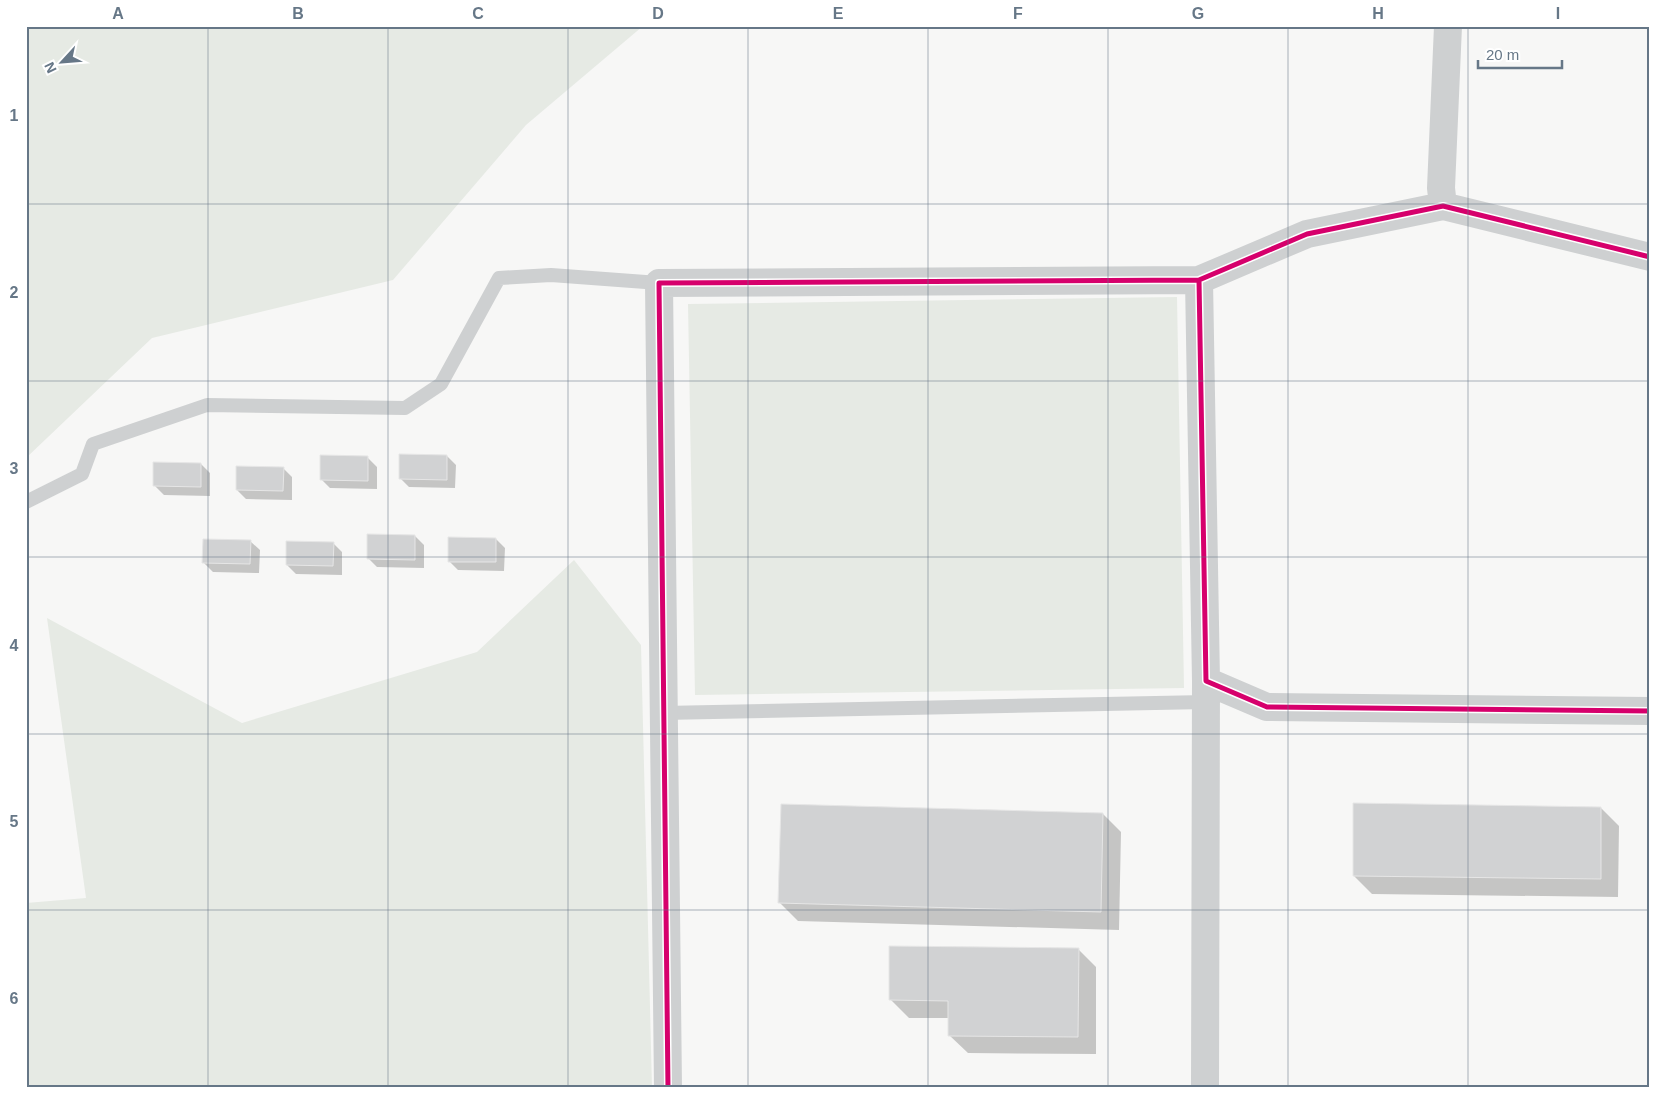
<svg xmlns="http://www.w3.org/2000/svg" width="1676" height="1114" font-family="Helvetica,sans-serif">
  <rect width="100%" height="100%" fill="#f7f7f6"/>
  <!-- green -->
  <path fill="#e6eae4" d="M26 26H643L526 125 393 280 152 338 26 458Z
    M1177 297 1184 688 695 695 688 304Z
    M574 560 641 645 652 1088H26V903L86 898 47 618 242 723 477 652Z"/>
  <!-- shadow -->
  <path fill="#0003" d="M447 456 456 465 455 488 409 487 400 478Z
    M368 458 377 467V489L330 488 321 479Z
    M201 464 210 473V496L164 495 155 486Z
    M283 468 292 477V500L246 499 237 490Z
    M415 536 424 545V568L377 567 368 558Z
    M496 539 505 548 504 571 458 570 449 561Z
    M250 541 260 550 259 573 213 572 204 563Z
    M333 543 342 552V575L296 574 287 565Z
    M1601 808 1619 826 1618 897 1372 894 1354 876Z
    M1103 814 1121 832 1119 930 798 921 780 903Z
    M1078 949 1096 967V1054L968 1053 949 1035V1018H909L891 1000Z"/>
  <!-- building -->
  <path fill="#d1d2d3" stroke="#e6e6e6" d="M399 454 447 455V480L399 479Z
    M320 455 368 456V481L320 480Z
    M153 462 201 463V487L153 486Z
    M236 466 284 467 283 491 236 490Z
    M367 534 415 535V560L367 559Z
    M448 537 496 538V562H448Z
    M203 539 251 540 250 564 202 563Z
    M286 541 334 542 333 566 286 565Z
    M1353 803 1601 807V879L1353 876Z
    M781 804 1103 813 1101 912 778 903Z
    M889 946 1079 948 1078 1037 948 1036V1001L889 1000Z"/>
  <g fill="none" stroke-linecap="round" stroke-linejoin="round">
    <!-- lane -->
    <path stroke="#ced0d1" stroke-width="14" d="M26 502 82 474 93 444 207 405 405 408 441 384 499 278 551 275 659 283
      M663 713 1206 702"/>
    <!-- street -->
    <path stroke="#ced0d1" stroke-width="28" d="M1443 206 1441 188 1448 26
      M1650 257 1443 206 1307 234 1199 280 1206 681 1267 707 1650 711
      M668 1088 659 283 1199 280
      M1205 1088 1206 681"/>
    <!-- cycleway casing -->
    <g stroke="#fff" stroke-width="8">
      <path id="cycleway" d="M1650 257 1443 206 1307 234 1199 280 1206 681 1267 707 1650 711
        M668 1088 659 283 1199 280"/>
    </g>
    <!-- cycleway -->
    <use href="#cycleway" stroke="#d6006c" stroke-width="5"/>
  </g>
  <!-- grid -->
  <path fill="none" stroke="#667787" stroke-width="1" stroke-opacity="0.55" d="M208 26V1088M388 26V1088M568 26V1088M748 26V1088M928 26V1088M1108 26V1088M1288 26V1088M1468 26V1088M26 204H1650M26 381H1650M26 557H1650M26 734H1650M26 910H1650"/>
  <!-- border -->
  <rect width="1676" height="1114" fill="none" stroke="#ffffff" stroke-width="55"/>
  <!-- north arrow -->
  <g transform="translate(62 62) rotate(244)" stroke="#ffffff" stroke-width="4" paint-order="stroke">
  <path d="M0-4L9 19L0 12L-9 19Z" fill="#667787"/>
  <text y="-8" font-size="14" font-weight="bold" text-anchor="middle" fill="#667787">N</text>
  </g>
  <!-- scale -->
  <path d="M1478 60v8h84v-8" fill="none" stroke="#667787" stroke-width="2.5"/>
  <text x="1486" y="60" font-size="15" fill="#667787" stroke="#ffffff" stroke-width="4" paint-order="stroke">20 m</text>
  <rect x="28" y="28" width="1620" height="1058" fill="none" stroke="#667787" stroke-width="2"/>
  <g font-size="16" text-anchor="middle" font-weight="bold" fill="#667787">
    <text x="118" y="19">A</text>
    <text x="298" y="19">B</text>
    <text x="478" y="19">C</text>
    <text x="658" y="19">D</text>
    <text x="838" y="19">E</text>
    <text x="1018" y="19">F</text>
    <text x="1198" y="19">G</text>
    <text x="1378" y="19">H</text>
    <text x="1558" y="19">I</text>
    <text x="14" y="121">1</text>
    <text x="14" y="298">2</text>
    <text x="14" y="474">3</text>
    <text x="14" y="651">4</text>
    <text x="14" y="827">5</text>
    <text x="14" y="1004">6</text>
  </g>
</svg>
